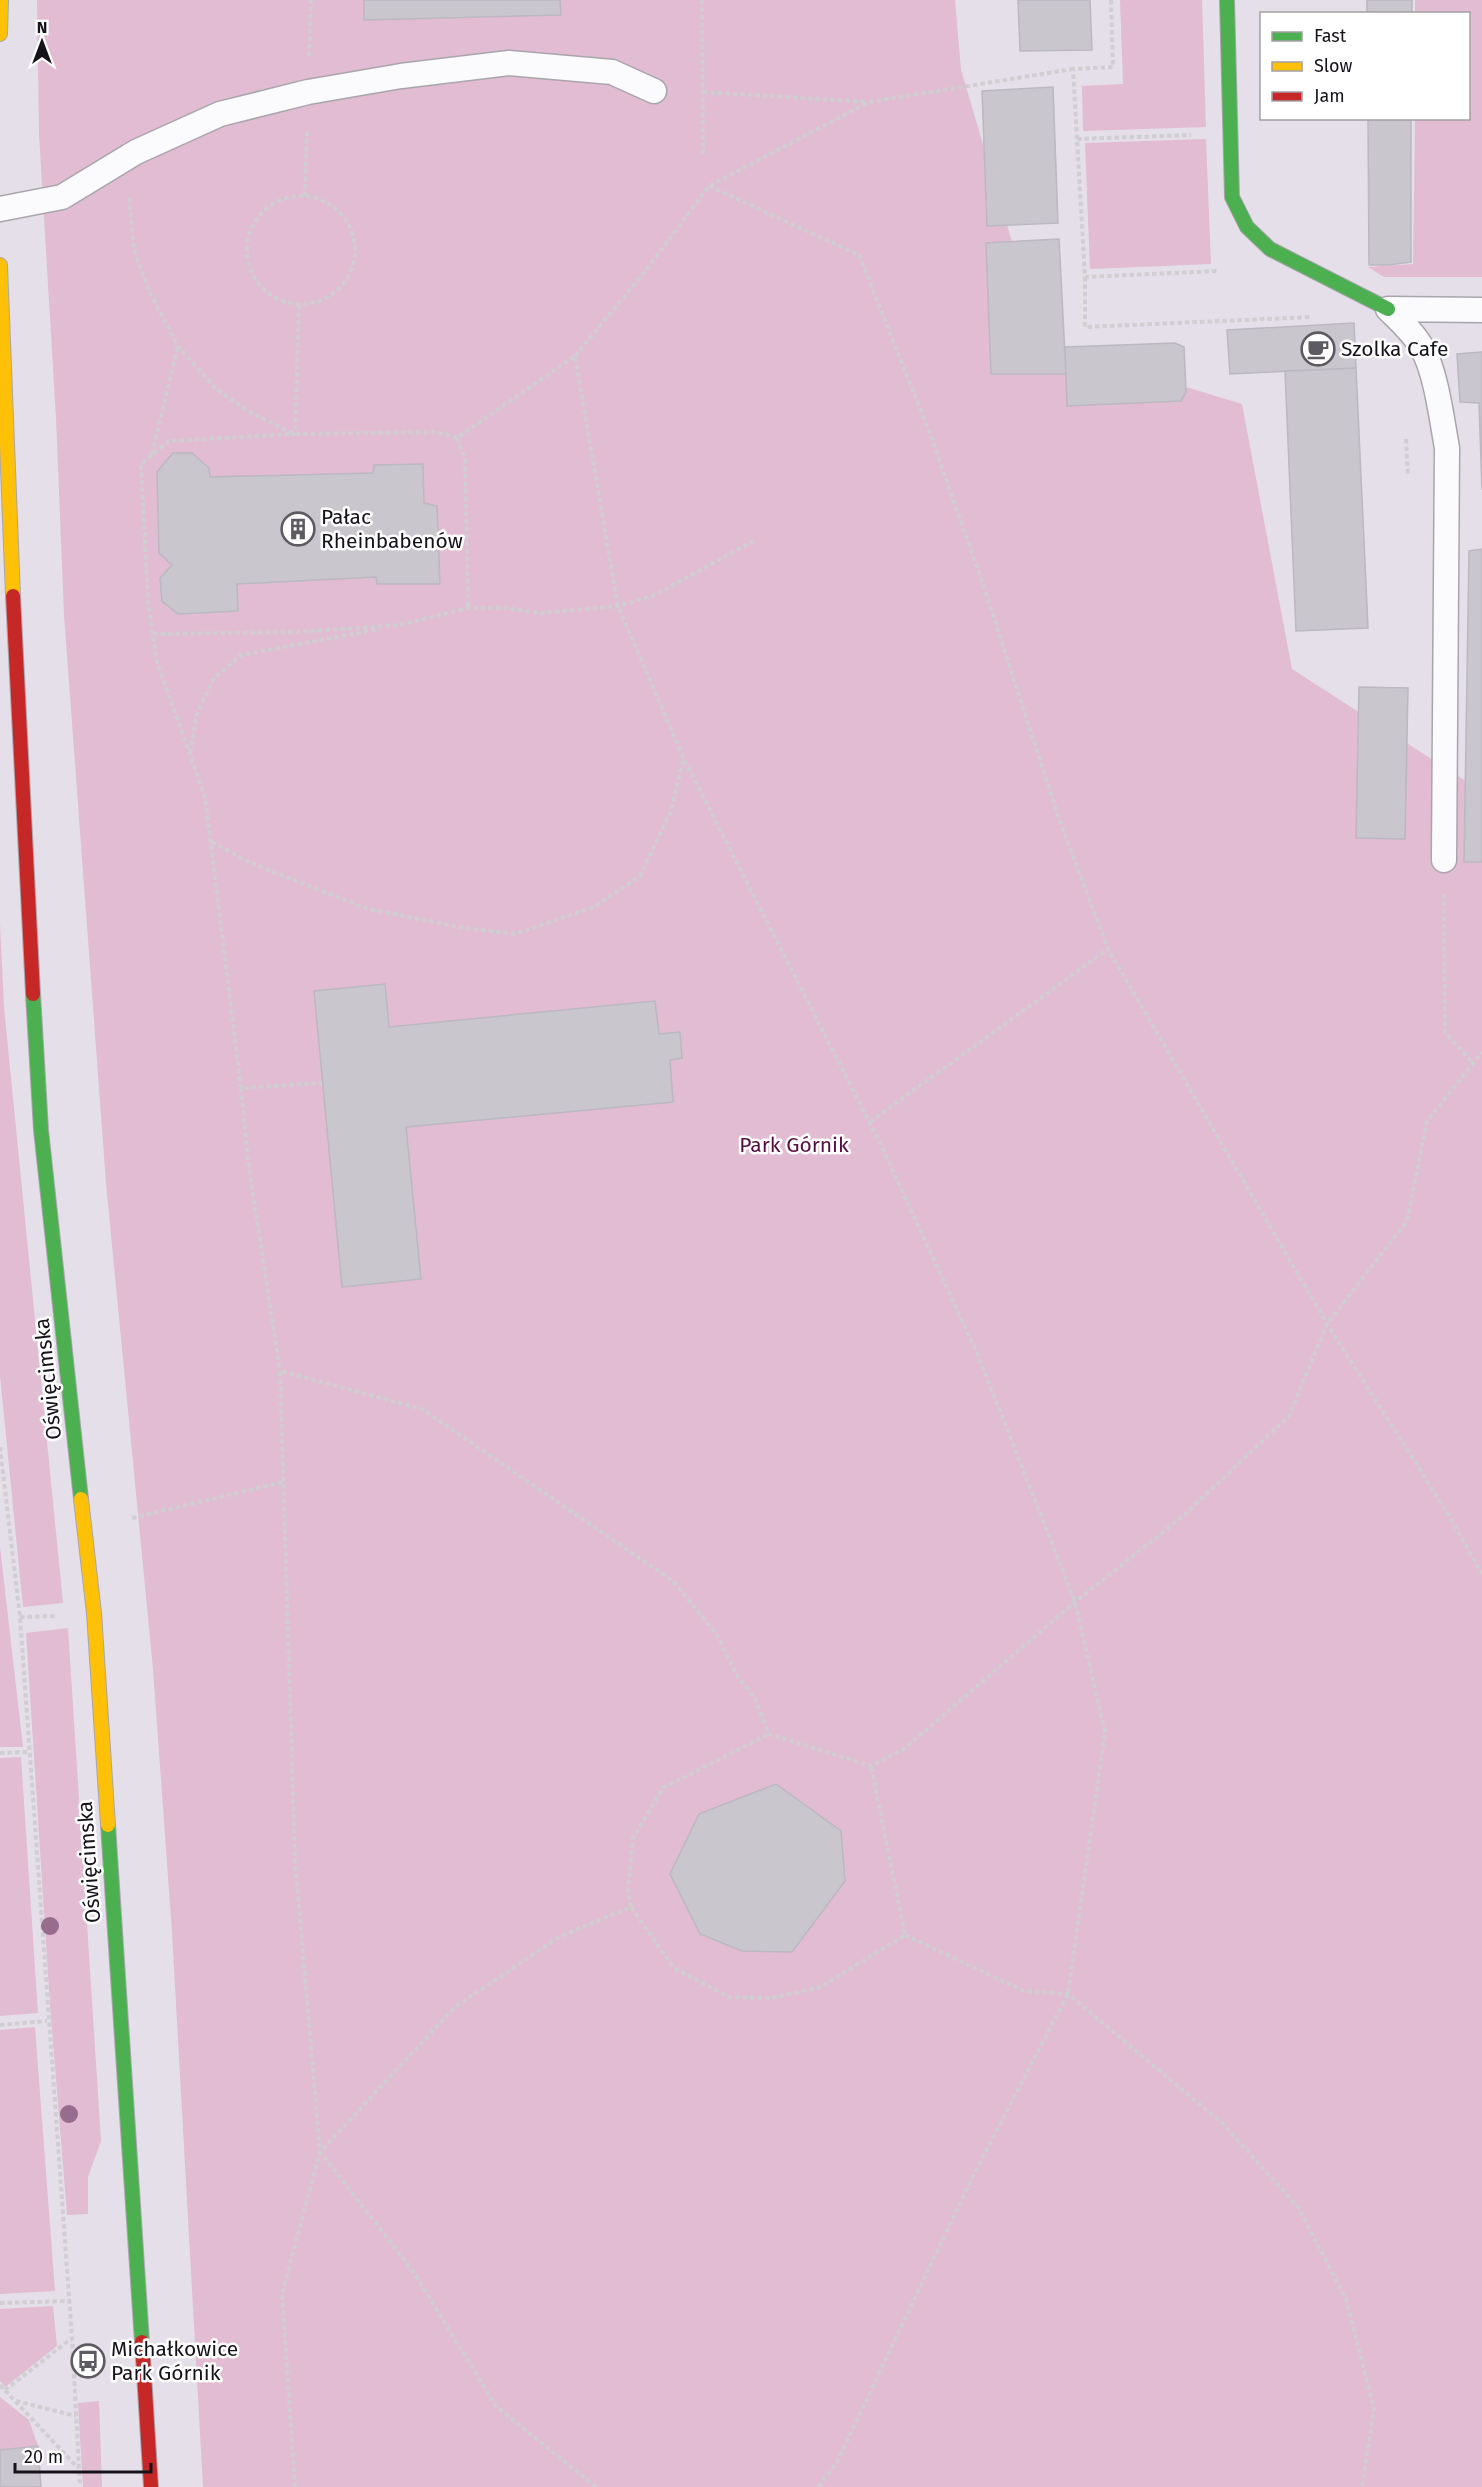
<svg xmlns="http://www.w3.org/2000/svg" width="1482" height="2487" font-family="'Fira Sans',sans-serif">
  <rect width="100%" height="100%" fill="#e5dfea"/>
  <!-- green -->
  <path fill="#e1bcd3" d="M37 0H955L961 70 1042 343 1242 404 1292 669 1475 787 1482 784V2487H203L172 1932 153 1669 106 1183 64 615 56 418 39 134Z
    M1120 0H1202L1206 127 1083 131 1082 86 1123 84Z
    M1415 0H1482V277H1384L1368 267 1413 264 1415 119 1468 118V14L1415 13Z
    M1206 139 1211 264 1090 269 1085 143Z
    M0 923 4 1007 63 1603 23 1607 0 1375Z
    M0 1547 23 1747H0Z
    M68 1628 101 2141 88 2177V2214L67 2215 50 2005 26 1633Z
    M21 1757 38 2013 0 2016V1758Z
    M35 2027 55 2291 0 2294V2030Z
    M53 2306 57 2346 5 2387 0 2381V2309Z
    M0 2397 29 2420 38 2446 0 2450Z
    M99 2401 102 2487H83L78 2403Z"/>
  <!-- building -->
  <path fill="#c9c6ce" stroke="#bbb8c1" stroke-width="1.5" d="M364 0H560L561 15 364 20Z
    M1018 0H1090L1092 50 1020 51Z
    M1367 0H1412V14H1367Z
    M1053 87 1058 223 987 226 982 91Z
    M1368 118H1411V262L1388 265H1369Z
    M1059 239 1066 374H991L986 243Z
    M1354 323 1356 368 1230 374 1227 330Z
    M1175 343 1184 347 1186 392 1181 401 1067 406 1065 347Z
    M1482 352V490L1479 403 1460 402 1457 354Z
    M1356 368 1368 628 1296 631 1285 371Z
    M173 453H192L209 468 210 477 373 473 374 465 423 464 424 503 437 506 440 584H377L376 577 237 584 238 611 178 614 162 601 160 578 172 565 159 553 157 472Z
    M1482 549V862H1464L1469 551Z
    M1359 687 1408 688 1405 839 1356 838Z
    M385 984 389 1027 655 1001 659 1034 680 1032 682 1058 670 1060 673 1102 406 1127 421 1279 342 1287 314 991Z
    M776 1784 841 1831 845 1881 792 1952 742 1951 700 1934 670 1874 699 1814Z
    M38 2446 41 2487H0V2450Z"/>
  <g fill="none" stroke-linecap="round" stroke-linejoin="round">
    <!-- lane casing -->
    <g stroke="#a9a5ad" stroke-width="27">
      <path id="lane" d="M0 209 62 197 136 152 220 114 308 92 401 76 509 63 612 72 654 91
        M1388 309C1400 321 1414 333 1422 348 1436 371 1442 421 1447 448L1444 860
        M1388 309 1482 310"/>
    </g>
    <!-- fast casing -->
    <g stroke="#a9a5ad" stroke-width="16">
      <path id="fast" d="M1227 0 1232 197 1247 227 1270 249 1388 309
        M33 994 41 1130 81 1499
        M108 1825 142 2342"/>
    </g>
    <!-- slow casing -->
    <g stroke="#a9a5ad" stroke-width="16">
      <path id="slow" d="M0 34 1 0
        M0 265 13 596
        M81 1499 94 1613 108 1825"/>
    </g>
    <!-- jam casing -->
    <g stroke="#a9a5ad" stroke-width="16">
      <path id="jam" d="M13 596 33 994
        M142 2342 151 2487"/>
    </g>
    <!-- path -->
    <path stroke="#d0ced1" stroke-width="4" stroke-dasharray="4.5 3" stroke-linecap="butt" d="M702 0 703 154
      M1111 0 1113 67 1073 69 1085 277 1217 271
      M309 56 311 0
      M703 92 868 102
      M1077 139 1191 135
      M709 186 859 255 929 431 984 587 1059 819 1108 949 1327 1324 1445 1509 1482 1574
      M247 250a54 54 0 1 1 108 0a54 54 0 1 1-108 0Z
      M305 196 307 130
      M129 198 134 250 150 293 178 346 217 390 253 414 295 434 437 432 457 438 575 356 618 606 684 759 882 1147 978 1355 1075 1602 1105 1732 1068 1994 972 2178 836 2464 818 2487
      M1085 277V327L1312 317
      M299 305 295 434 169 441 141 464 148 603 157 662 205 797 241 1088 322 1083
      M575 356 643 274 709 186 869 102 1073 69
      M457 438 465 459 468 608
      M1406 439 1408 476
      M152 454 178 346
      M153 634 296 632 399 625 468 608H507L541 613 618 606 655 595 755 540
      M190 753 197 713 214 678 241 655 380 629
      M212 842 251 863 365 908 464 928 515 934 594 907 640 876 671 811 683 760
      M1444 894 1445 1032 1472 1062
      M241 1088 248 1161 280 1371
      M870 1122 1108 949
      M0 1447 20 1617 72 2338 80 2487
      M132 1518 283 1482
      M20 1617 55 1616
      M0 1753 28 1752
      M631 1907 628 1889 633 1838 663 1788 769 1734
      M905 1935 1024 1991 1068 1994 1222 2123 1298 2207 1346 2299 1374 2409 1362 2487
      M0 2025 47 2021
      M0 2303 68 2301
      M0 2385 78 2468
      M5 2390 72 2338
      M16 2401 76 2416
      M295 2487 282 2294 320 2152 295 1860 280 1371 422 1409 673 1581 717 1635 738 1677 754 1697 769 1734 871 1766 905 1748 1075 1602 1182 1517 1289 1416 1327 1324 1407 1221 1427 1121 1482 1052
      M596 2487 496 2406 413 2271 320 2152 455 2007 559 1937 631 1907 674 1968 729 1997 772 1998 821 1987 905 1935 871 1766"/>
    <!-- lane -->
    <use href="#lane" stroke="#fbfafc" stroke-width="24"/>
    <!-- fast -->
    <use href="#fast" stroke="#4caf50" stroke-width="14"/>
    <!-- slow -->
    <use href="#slow" stroke="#ffc107" stroke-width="14"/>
    <!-- jam -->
    <use href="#jam" stroke="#c62828" stroke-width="14"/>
  </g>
  <!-- trees -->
  <g fill="#986c8c">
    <circle cx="50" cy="1926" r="9"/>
    <circle cx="69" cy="2114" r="9"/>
  </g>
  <!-- icons -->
  <defs>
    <g id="cafe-ring" transform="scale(1.725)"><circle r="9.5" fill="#fff" stroke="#5e5a62" stroke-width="1.5"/><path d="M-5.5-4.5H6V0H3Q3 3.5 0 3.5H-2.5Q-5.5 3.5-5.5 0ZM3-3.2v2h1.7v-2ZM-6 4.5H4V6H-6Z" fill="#5e5a62"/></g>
    <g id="building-ring" transform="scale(1.725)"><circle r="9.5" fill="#fff" stroke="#5e5a62" stroke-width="1.5"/><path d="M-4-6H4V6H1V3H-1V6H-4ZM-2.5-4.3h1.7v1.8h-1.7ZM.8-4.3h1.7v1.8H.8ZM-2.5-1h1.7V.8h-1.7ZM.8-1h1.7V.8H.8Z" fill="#5e5a62"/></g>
    <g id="bus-ring" transform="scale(1.725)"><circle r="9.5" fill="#fff" stroke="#5e5a62" stroke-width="1.5"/><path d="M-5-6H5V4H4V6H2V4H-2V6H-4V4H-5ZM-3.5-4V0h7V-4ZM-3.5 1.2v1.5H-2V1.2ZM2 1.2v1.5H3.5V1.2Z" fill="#5e5a62"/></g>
  </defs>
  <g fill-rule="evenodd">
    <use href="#cafe-ring" x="1318" y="349"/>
    <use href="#building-ring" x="298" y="529"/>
    <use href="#bus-ring" x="88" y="2361"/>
  </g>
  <g text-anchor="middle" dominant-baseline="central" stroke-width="5" stroke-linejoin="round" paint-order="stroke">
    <!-- poi labels -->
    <g font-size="21" fill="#161219" stroke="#fff" text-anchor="start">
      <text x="1341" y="349">Szolka Cafe</text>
      <text x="321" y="517">Pałac<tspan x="321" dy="24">Rheinbabenów</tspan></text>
      <text x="111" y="2349">Michałkowice<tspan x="111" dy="24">Park Górnik</tspan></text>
    </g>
    <!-- park labels -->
    <g font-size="21" fill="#590d40" stroke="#fff">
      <text x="794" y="1145">Park Górnik</text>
    </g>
    <!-- street labels -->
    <g font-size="21" fill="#161219" stroke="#fff">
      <text transform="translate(48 1379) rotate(-96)">Oświęcimska</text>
      <text transform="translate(89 1862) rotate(-94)">Oświęcimska</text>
    </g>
  </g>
  <!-- legend -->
  <rect x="1260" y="12" width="210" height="108" fill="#ffffff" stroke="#a2a0a3" stroke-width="1.5"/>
  <rect x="1272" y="32" width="30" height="9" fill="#4caf50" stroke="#a2a0a3" stroke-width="1.5"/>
  <text x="1314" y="42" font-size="18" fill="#161219">Fast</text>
  <rect x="1272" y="62" width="30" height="9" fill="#ffc107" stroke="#a2a0a3" stroke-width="1.5"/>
  <text x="1314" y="72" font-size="18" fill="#161219">Slow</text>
  <rect x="1272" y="92" width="30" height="9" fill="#c62828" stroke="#a2a0a3" stroke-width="1.5"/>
  <text x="1314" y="102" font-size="18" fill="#161219">Jam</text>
  <!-- north arrow -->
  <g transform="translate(42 42)" stroke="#ffffff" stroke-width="4.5" paint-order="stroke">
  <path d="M0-4.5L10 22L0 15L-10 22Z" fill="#161219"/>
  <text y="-9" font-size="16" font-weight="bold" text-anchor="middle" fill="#161219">N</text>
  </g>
  <!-- scale -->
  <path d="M15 2463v9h136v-9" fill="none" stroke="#161219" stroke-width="3"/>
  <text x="24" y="2463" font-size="18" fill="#161219" stroke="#ffffff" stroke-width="4.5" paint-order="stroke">20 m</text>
</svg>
